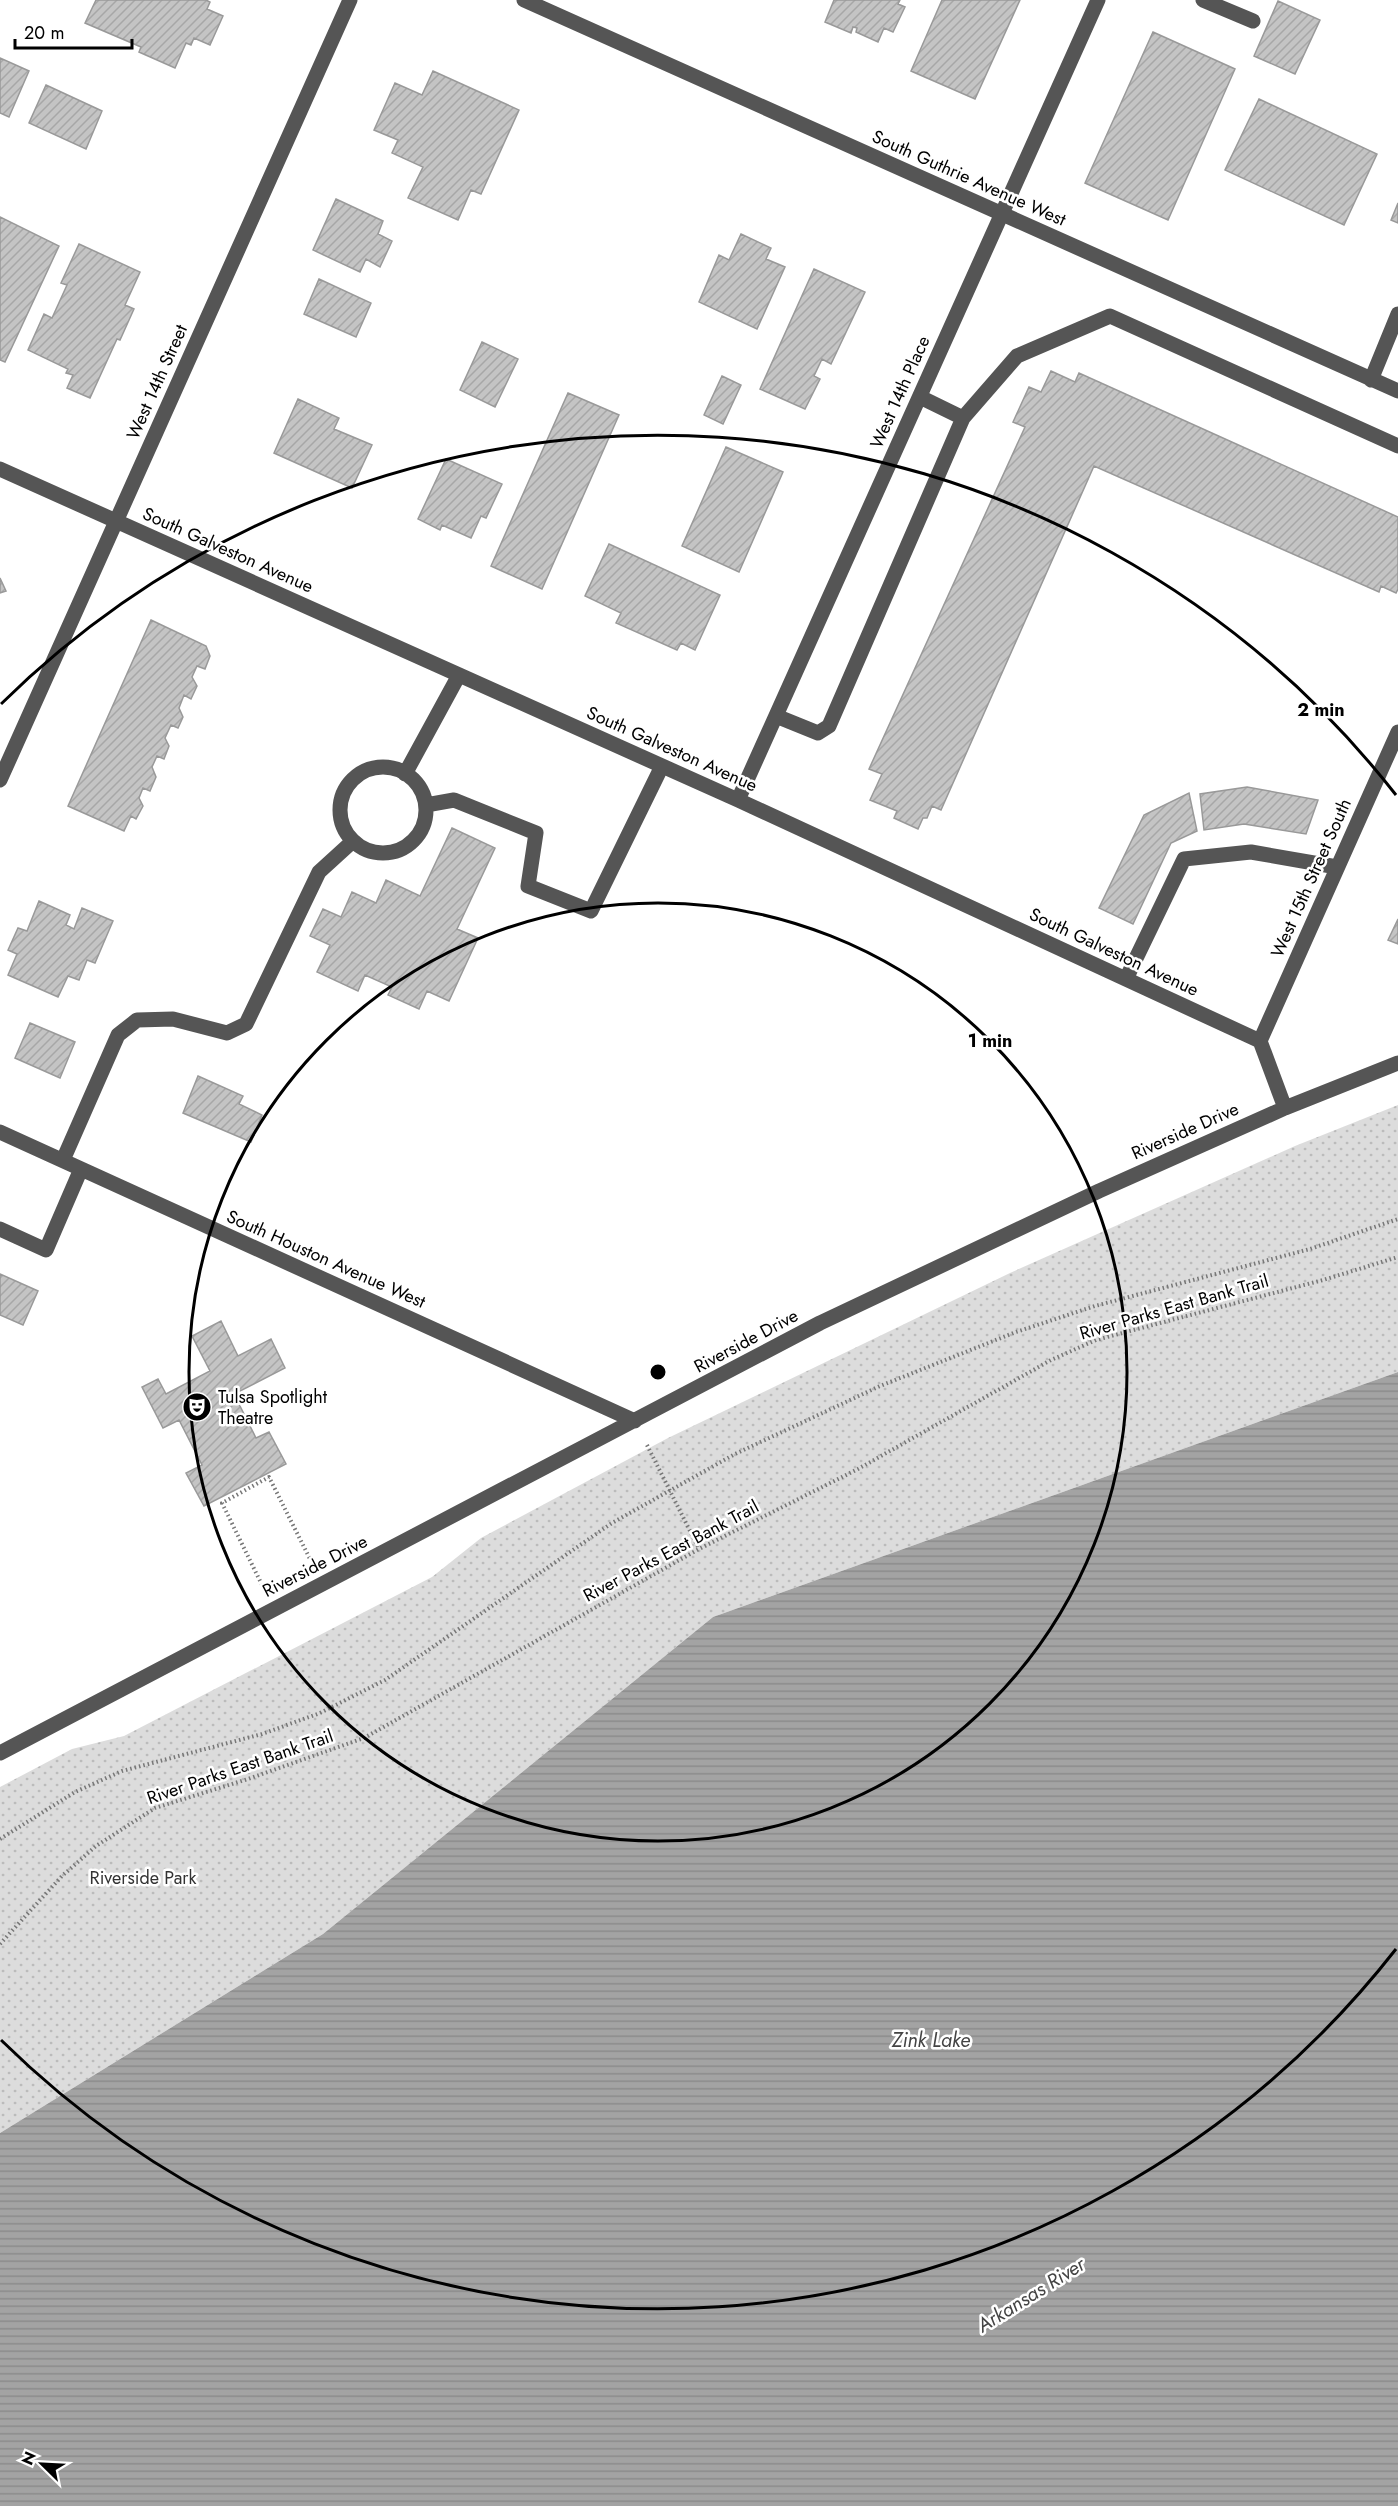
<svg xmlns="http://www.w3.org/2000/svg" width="1398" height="2506" font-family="Jost,sans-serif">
  <defs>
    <pattern id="grass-dots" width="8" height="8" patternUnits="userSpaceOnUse" patternTransform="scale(1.5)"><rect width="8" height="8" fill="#dcdcdc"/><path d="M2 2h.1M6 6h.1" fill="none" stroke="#bbb" stroke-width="1.8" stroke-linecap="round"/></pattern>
    <pattern id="water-rules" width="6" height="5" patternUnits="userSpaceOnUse" patternTransform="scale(1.5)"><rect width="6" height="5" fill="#a3a3a3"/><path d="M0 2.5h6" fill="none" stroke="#8b8b8b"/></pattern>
    <pattern id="building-hatch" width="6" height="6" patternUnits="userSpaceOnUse" patternTransform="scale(1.5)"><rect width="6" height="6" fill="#c4c4c4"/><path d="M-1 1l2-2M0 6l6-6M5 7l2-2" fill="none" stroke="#a7a7a7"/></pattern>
  </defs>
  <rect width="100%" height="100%" fill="#fff"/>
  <!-- grass -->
  <path fill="url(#grass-dots)" d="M1398 1105V1372L713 1617 323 1934 0 2133V1787L72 1749 124 1736 432 1577 481 1538 668 1438 1010 1273 1295 1146Z"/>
  <!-- water -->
  <path fill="url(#water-rules)" d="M1398 1372V2506H0V2133L323 1934 713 1617Z"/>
  <!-- building -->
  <path fill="url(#building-hatch)" stroke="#999" stroke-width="1.5" d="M96 0H206L210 2 207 9 223 16 210 45 194 38 191 45 186 43 175 68 139 52 141 47 85 23Z
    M834 0H900L898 4 905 7 893 32 884 28 878 42 856 32 857 28 853 27 851 33 825 22Z
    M942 0H1020L975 99 911 71Z
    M1278 1 1320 20 1295 74 1254 56Z
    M1153 32 1235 69 1168 220 1085 183Z
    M0 58 29 71 9 117 0 113Z
    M433 71 519 110 481 194 471 190 458 220 408 198 423 167 392 153 398 140 374 130 395 83 422 95Z
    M46 85 102 111 86 149 29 123Z
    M1259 99 1377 154 1344 225 1225 170Z
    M336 199 383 221 378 234 392 241 380 267 366 259 360 272 313 250Z
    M1398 203V223L1391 220Z
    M0 217 59 246 5 362 0 360Z
    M741 234 771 248 766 259 785 267 757 329 699 302 719 255 729 260Z
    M79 244 140 272 125 305 134 309 120 340 117 339 90 398 67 388 73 375 66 373 68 369 28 350 44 314 52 318 67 285 61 283Z
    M814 269 865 292 831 364 822 359 814 376 820 379 805 409 760 389Z
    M319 279 371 303 356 337 304 314Z
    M482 342 518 359 495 407 460 390Z
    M1051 371 1075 382 1079 373 1398 517V589L1396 593 1381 586 1379 592 1094 466 941 810 932 806 927 818H923L918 829 894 818 897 811 870 800 882 774 869 769 1025 427 1013 422 1029 387 1041 392Z
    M722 376 741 385 723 424 704 415Z
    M568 393 619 415 542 589 491 566Z
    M298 399 339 418 334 429 372 445 352 488 274 453Z
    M726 447 783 472 739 572 682 546Z
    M446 459 502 484 486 518 481 516 471 538 442 525 440 530 418 519Z
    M609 544 720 595 695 650 681 643 677 650 616 623 621 613 585 596Z
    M0 578 6 591 0 593Z
    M151 620 206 646 210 656 205 669 197 666 192 677 197 686 191 699 184 695 179 708 183 717 178 728 171 725 165 738 169 746 164 759 157 756 152 767 156 777 150 791 143 788 139 798 143 806 136 819 131 816 124 831 68 806Z
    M1247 787 1318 800 1306 834 1244 824 1204 830 1200 794Z
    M1189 793 1197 831 1171 843 1133 924 1099 908 1144 815Z
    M452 828 495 848 457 929 478 938 449 1001 427 991 419 1009 388 995 392 987 365 975 358 991 317 972 330 945 310 936 323 909 341 917 352 892 376 903 386 880 420 896Z
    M39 901 70 915 66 925 74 929 82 908 113 921 95 963 87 960 79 980 68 976 58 997 8 975 17 954 8 950 18 928 27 931Z
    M1398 919V944L1388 940Z
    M30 1023 75 1042 60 1078 15 1058Z
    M198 1076 243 1096 239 1104 262 1115 251 1142 183 1113Z
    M0 1274 38 1291 23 1325 0 1315Z
    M221 1321 238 1356 271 1339 285 1368 234 1394 256 1438 269 1432 286 1464 204 1506 186 1473 202 1465 179 1420 163 1428 142 1387 158 1379 166 1394 210 1371 192 1336Z"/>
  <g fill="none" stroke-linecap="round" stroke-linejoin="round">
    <!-- path -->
    <path stroke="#777" stroke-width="4" stroke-dasharray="1.5 3" stroke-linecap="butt" d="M647 1445 699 1549
      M262 1585 222 1503 269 1477 310 1559
      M0 1839 75 1792 122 1771 262 1734 320 1713 385 1680 612 1523 735 1454 880 1386 1016 1332 1095 1306 1310 1249 1398 1219
      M0 1944 62 1876 96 1846 155 1808 248 1779 364 1738 699 1549 858 1469 1051 1360 1096 1340 1323 1280 1398 1257"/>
    <!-- minor -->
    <path stroke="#555" stroke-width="15" d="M524 0 1398 391
      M1203 0 1253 21
      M1371 380 1398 314
      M920 397 963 418
      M0 469 738 800 1260 1041 1285 1108
      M776 716 818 733 829 726 963 418 1017 356 1110 316 1398 446
      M340 810a43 43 0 1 1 86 0a43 43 0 1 1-86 0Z
      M405 774 459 675
      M0 780 350 0
      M738 800 1098 0
      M426 805 454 800 536 833 528 886 591 911 662 766
      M1126 979 1184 859 1251 852 1337 867
      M1260 1041 1398 732
      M0 1132 635 1421
      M63 1160 118 1035 137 1020 173 1019 227 1033 246 1024 319 872 353 841
      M0 1229 46 1250 81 1169
      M0 1753 820 1323 1099 1191 1285 1108 1398 1063"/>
  </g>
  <!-- distance rings -->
  <g fill="none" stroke="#000" stroke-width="3">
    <circle cx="658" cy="1372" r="469"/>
    <path d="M1396 1949A937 937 0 0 1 1 2040M1 704A937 937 0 0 1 1396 795"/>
  </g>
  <!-- icons -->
  <defs>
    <g id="theatre-disc" transform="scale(1.5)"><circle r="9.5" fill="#000" stroke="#fff"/><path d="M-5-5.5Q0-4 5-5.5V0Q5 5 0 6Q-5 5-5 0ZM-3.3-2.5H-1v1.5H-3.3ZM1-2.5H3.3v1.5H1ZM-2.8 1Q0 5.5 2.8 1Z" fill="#fff"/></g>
  </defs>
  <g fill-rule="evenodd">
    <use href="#theatre-disc" x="197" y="1407"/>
  </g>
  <g text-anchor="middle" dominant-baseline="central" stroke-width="5" stroke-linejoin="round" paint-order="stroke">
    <!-- street labels -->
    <g font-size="18" fill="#000" stroke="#fff">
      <text transform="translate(969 178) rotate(24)">South Guthrie Avenue West</text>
      <text transform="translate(157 382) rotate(-66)">West 14th Street</text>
      <text transform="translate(900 392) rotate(-66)">West 14th Place</text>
      <text transform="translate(228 550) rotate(24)">South Galveston Avenue</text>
      <text transform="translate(672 749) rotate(24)">South Galveston Avenue</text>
      <text transform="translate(1311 878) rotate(-66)">West 15th Street South</text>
      <text transform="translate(1114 952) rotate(25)">South Galveston Avenue</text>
      <text transform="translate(1185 1131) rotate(-24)">Riverside Drive</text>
      <text transform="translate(326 1259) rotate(24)">South Houston Avenue West</text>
      <text transform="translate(1174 1307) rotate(-16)">River Parks East Bank Trail</text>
      <text transform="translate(746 1341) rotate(-28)">Riverside Drive</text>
      <text transform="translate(671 1551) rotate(-28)">River Parks East Bank Trail</text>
      <text transform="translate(315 1566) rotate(-27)">Riverside Drive</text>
      <text transform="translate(240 1767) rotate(-19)">River Parks East Bank Trail</text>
    </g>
    <!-- poi labels -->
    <g font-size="18" fill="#000" stroke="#fff" text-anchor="start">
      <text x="218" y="1397">Tulsa Spotlight<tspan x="218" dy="21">Theatre</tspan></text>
    </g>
    <!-- park labels -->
    <g font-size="18" fill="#333" stroke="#fff">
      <text x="143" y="1878">Riverside Park</text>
    </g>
    <!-- water labels -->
    <g font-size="20" font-style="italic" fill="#444" stroke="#fff">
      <text x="931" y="2040">Zink Lake</text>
      <text transform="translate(1031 2295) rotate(-32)">Arkansas River</text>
    </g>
  </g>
  <circle cx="658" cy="1372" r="9" fill="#000" stroke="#fff" stroke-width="3"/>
  <g font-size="18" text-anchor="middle" font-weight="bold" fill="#000" stroke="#fff" stroke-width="5" stroke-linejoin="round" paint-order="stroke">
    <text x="1321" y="716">2 min</text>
    <text x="990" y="1047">1 min</text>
  </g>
  <!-- north arrow -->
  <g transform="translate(42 2464) rotate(294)" stroke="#ffffff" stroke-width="4.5" paint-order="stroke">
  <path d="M0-4.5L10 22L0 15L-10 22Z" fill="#000000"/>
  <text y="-9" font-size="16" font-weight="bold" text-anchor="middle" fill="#000000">N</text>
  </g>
  <!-- scale -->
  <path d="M15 39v9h117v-9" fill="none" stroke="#000000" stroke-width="3"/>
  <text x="24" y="39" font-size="18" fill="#000000" stroke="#ffffff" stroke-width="4.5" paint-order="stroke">20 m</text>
</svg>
